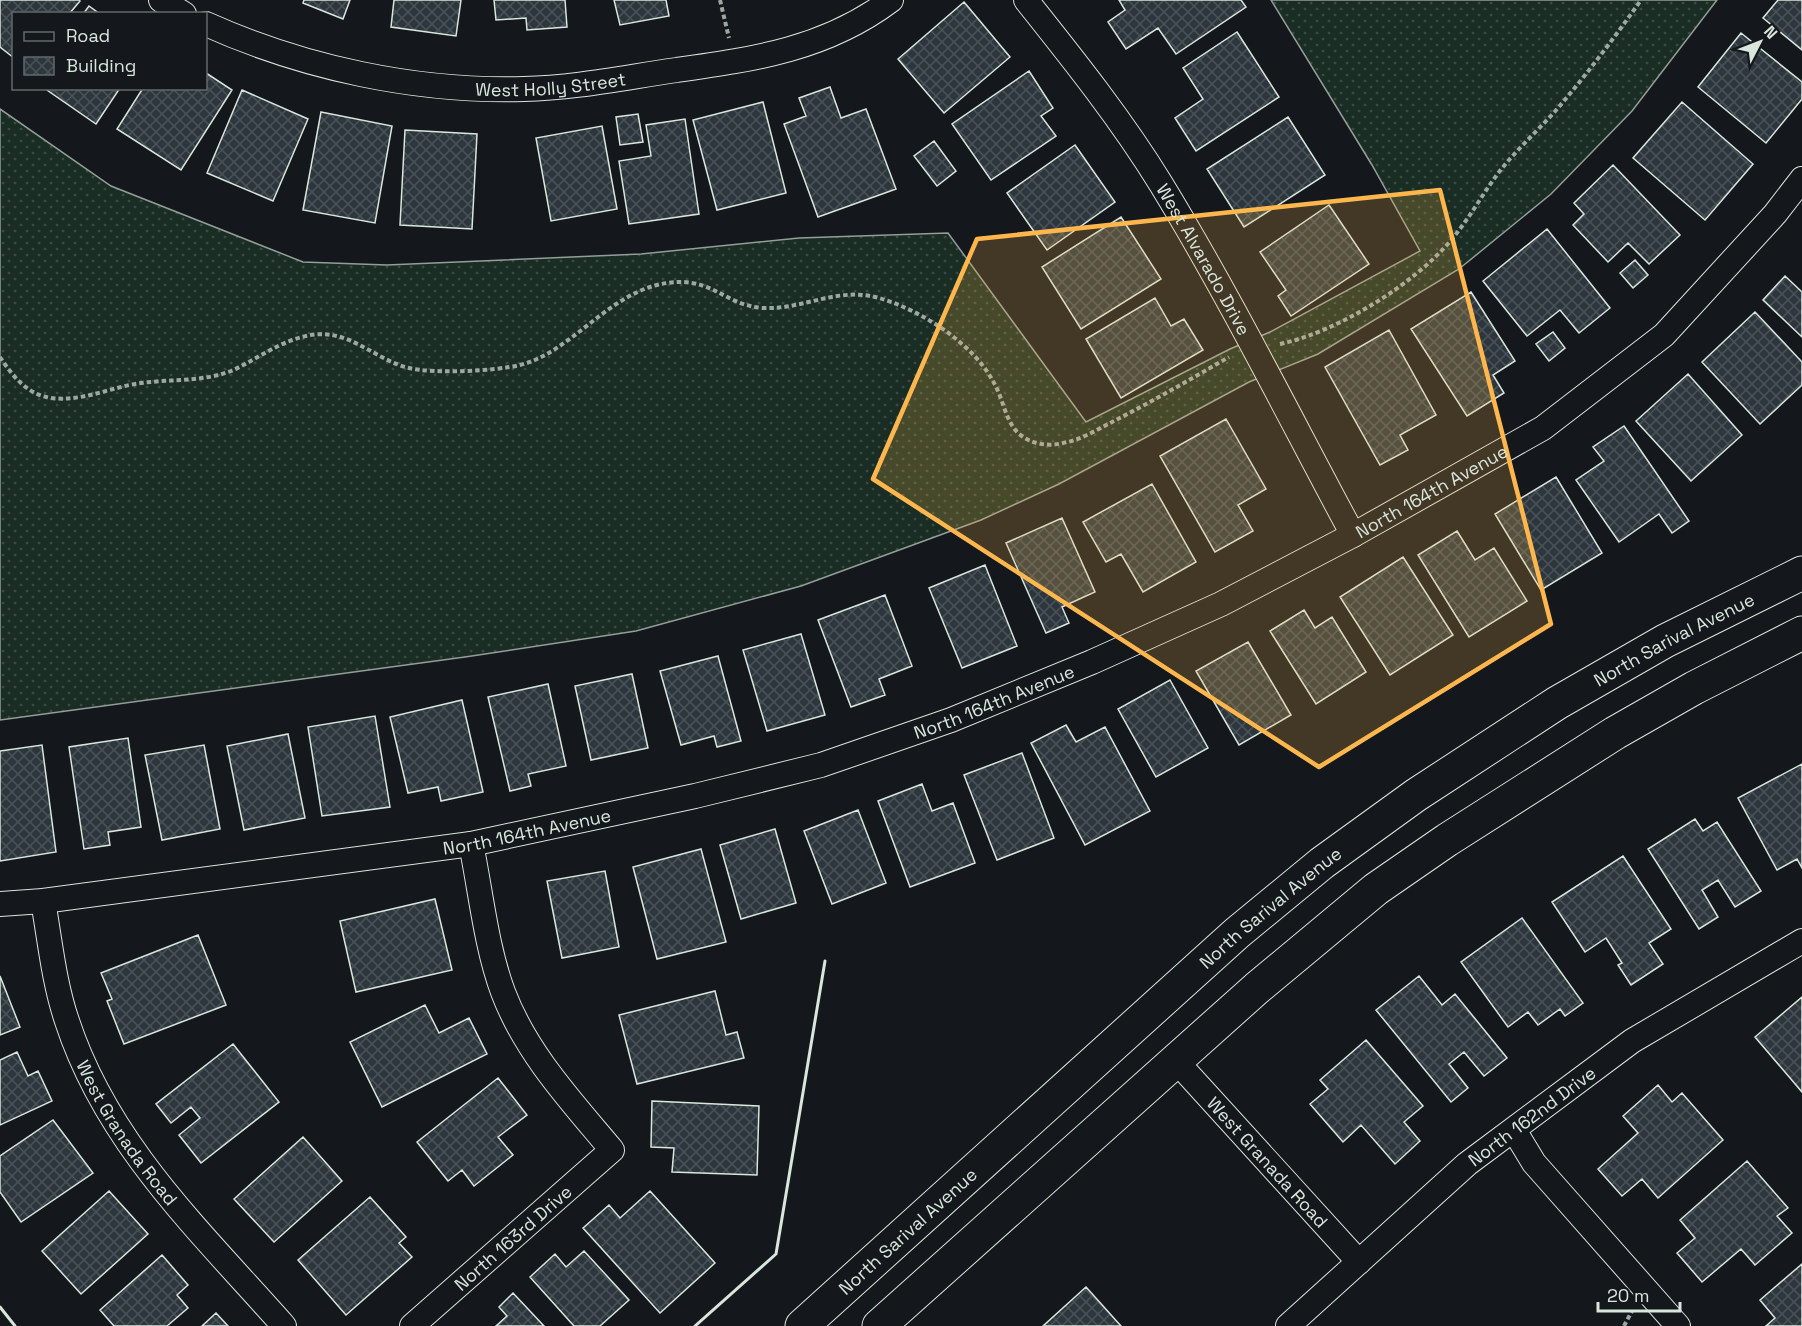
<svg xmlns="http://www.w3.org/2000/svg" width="1802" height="1326" font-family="'Space Grotesk',sans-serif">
  <defs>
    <pattern id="grass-dots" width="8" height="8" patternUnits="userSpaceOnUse" patternTransform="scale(1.5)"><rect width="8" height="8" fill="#1a2d24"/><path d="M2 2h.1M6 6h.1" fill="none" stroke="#3b4b43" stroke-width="1.8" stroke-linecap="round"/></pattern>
    <pattern id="building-cross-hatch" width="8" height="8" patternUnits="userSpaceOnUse" patternTransform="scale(1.5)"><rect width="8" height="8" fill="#2c363c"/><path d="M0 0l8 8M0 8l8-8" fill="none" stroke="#4a5358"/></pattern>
  </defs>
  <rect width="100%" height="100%" fill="#14181c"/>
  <!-- grass -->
  <path fill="url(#grass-dots)" stroke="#939e99" stroke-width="1.5" d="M1271 0H1717L1632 111 1551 194 1459 269 1318 354 1249 382 1059 484 981 520 801 586 636 631 465 657 0 720V109L111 186 303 262 387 265 641 254 799 238 948 233 1086 422 1230 349 1270 332 1420 251 1372 165Z"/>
  <!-- building -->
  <path fill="url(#building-cross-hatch)" stroke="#d8e6dc" stroke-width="1.5" d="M0 0H79L80 1 69 14H14V58L0 47Z
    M304 0H350L343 19 303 3Z
    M394 0H461L456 36 391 27Z
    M494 0H565L567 27 527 30 526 18 496 20Z
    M614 0H666L669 16 620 25Z
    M1119 0H1241L1246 7 1176 54 1158 28 1126 49 1108 22 1125 10Z
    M1778 0H1802V50L1763 18Z
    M964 2 1010 57 944 113 898 59Z
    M89 6 100 14H83Z
    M1237 32 1279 97 1196 151 1175 118 1203 99 1183 68Z
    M1741 33 1802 82V99L1766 143 1698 87Z
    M1029 71 1053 108 1041 116 1056 136 991 180 952 124Z
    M206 73 232 90 181 170 117 129 143 88H206Z
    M830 87 841 118 866 109 896 189 818 217 784 124 806 116 799 98Z
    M44 88H120L96 124Z
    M242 90 308 119 273 201 207 173Z
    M763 102 786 193 717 210 693 120Z
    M1682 102 1753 164 1705 220 1633 158Z
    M321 112 392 126 375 223 303 210Z
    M638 114 643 142 620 145 616 117Z
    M1288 117 1325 175 1244 227 1207 169Z
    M685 119 699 214 629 224 619 161 651 156 646 125Z
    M602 126 617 209 551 221 536 138Z
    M405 130 477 134 472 229 400 225Z
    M934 141 956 171 937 186 914 156Z
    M1075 145 1115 202 1047 250 1007 193Z
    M1613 165 1680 235 1649 264 1628 243 1608 262 1573 225 1584 214 1574 203Z
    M1329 205 1369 264 1291 316 1278 296 1286 290 1260 252Z
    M1121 217 1161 279 1081 329 1042 267Z
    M1547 229 1610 308 1579 333 1560 310 1527 336 1483 281Z
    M1635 260 1648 275 1633 288 1620 273Z
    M1785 276 1802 292V337L1763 300Z
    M1471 292 1515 361 1493 375 1504 393 1467 416 1411 329Z
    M1155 298 1171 326 1184 319 1203 350 1121 398 1086 339Z
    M1755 312 1802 362V385L1760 424 1702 362Z
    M1389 330 1436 415 1400 435 1408 450 1380 465 1325 367Z
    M1553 332 1565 348 1549 361 1536 344Z
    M1688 374 1742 435 1691 481 1636 421Z
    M1226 419 1266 489 1238 505 1253 531 1215 552 1160 456Z
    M1624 426 1689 521 1672 533 1659 514 1619 542 1576 480 1604 461 1593 447Z
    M1556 477 1602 553 1541 590 1495 514Z
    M1152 484 1196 562 1143 592 1121 554 1106 562 1083 522Z
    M1062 518 1095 592 1062 607 1069 623 1046 633 1006 543Z
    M1457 531 1475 560 1494 548 1527 601 1469 637 1418 555Z
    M1403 557 1453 635 1390 675 1340 597Z
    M985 565 1017 646 962 668 929 588Z
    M885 595 912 666 879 679 885 695 851 707 818 620Z
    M1304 610 1315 628 1332 617 1366 672 1316 704 1270 631Z
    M801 634 825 715 767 731 743 650Z
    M1248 642 1291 715 1239 745 1196 671Z
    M718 656 741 741 717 747 714 736 681 745 660 671Z
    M632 674 648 748 591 760 575 686Z
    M1170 680 1208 748 1156 777 1118 709Z
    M548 684 566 766 528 774 531 786 510 791 488 697Z
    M462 700 483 792 441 801 438 787 408 793 390 717Z
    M375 716 390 807 322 816 308 727Z
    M1066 725 1076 742 1105 727 1150 811 1085 845 1031 743Z
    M288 734 305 818 244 830 227 746Z
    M128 738 141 827 108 832 110 845 84 849 69 747Z
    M42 745 56 852 0 861V751Z
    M204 745 220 829 162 840 145 755Z
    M1022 753 1054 838 997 860 964 775Z
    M1802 764V868L1797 859 1777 870 1738 798Z
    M922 784 932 811 953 803 975 863 910 887 878 801Z
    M858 810 886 883 832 904 804 831Z
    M1695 819 1703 831 1717 822 1761 891 1735 907 1718 880 1702 890 1718 917 1699 929 1648 849Z
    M775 829 796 903 741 919 720 845Z
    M701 849 726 942 657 959 633 867Z
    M1623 856 1671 929 1649 943 1663 964 1631 985 1618 965 1622 963 1606 938 1585 952 1552 902Z
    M605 871 619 947 562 958 547 881Z
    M435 899 452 970 356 992 340 921Z
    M1522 918 1583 1003 1565 1016 1560 1009 1538 1025 1528 1012 1508 1027 1461 962Z
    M198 935 226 1005 124 1044 107 1001 112 999 101 973Z
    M0 976 20 1027 0 1035Z
    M1419 976 1442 1005 1455 994 1507 1058 1484 1076 1464 1052 1449 1064 1468 1088 1451 1102 1376 1010Z
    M715 991 726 1035 737 1032 744 1058 637 1084 619 1015Z
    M1802 997V1092L1755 1037Z
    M425 1005 439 1033 469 1018 487 1054 382 1107 350 1042Z
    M1366 1040 1423 1106 1404 1122 1420 1141 1395 1164 1361 1125 1343 1142 1310 1104 1328 1089 1320 1080Z
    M233 1044 279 1102 201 1163 179 1135 200 1118 191 1107 171 1123 156 1104Z
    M17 1052 28 1076 38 1071 52 1101 0 1125V1060Z
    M498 1078 527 1115 498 1137 513 1155 474 1186 462 1170 448 1181 417 1142Z
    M1658 1085 1672 1102 1682 1093 1723 1140 1658 1198 1642 1179 1622 1196 1598 1169 1638 1133 1623 1116Z
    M652 1101 759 1106 757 1175 672 1172 674 1148 651 1147Z
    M53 1120 93 1173 21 1222 0 1192V1156Z
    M303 1137 342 1181 274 1242 234 1199Z
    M1747 1161 1788 1208 1777 1216 1792 1233 1755 1265 1741 1249 1702 1282 1677 1253 1695 1238 1680 1220Z
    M109 1191 148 1234 81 1294 42 1251Z
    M650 1191 715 1263 660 1313 583 1228 609 1205 620 1218Z
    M370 1197 406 1237 399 1243 412 1257 346 1315 298 1260Z
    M584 1251 629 1300 600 1326H574L530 1277 555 1254 566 1267Z
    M162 1255 188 1285 177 1295 188 1308 167 1326H114L100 1310Z
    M1802 1264V1326H1766L1775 1318 1760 1300Z
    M1086 1287 1121 1326H1043Z
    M513 1293 544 1326H496L507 1316 499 1307Z
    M216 1313 228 1326H202Z"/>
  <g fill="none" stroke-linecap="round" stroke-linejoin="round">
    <!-- minor casing -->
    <g stroke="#d8e6dc" stroke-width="26">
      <g id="minor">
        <path d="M161 0 184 14"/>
        <path id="s1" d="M1026 0C1073 59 1121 119 1161 184 1230 297 1290 418 1353 535"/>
        <path id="s2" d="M206 24C304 68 416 92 524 89 575 88 627 77 677 70 755 59 826 49 891 0"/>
        <path id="s3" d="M43 901C50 941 54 983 67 1021 107 1144 201 1232 284 1326"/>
        <path id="s4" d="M0 904 43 901 471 844 695 796 821 765 951 720 1092 662 1221 604 1353 535 1543 428 1664 335 1775 214 1802 179"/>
        <path id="s5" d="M1177 1062 1359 1262"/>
        <path d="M1514 1130 1534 1163 1678 1326"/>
        <path id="s6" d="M412 1326 612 1150C571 1101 526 1053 503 992 486 946 481 893 471 844"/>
        <path id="s7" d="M1288 1326 1467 1164 1632 1041 1802 941"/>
      </g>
    </g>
    <!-- secondary casing -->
    <g stroke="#d8e6dc" stroke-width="35">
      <g id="secondary">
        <path id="s8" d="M802 1326 1237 933 1322 863 1416 795 1557 703 1665 641 1802 573"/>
        <path d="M879 1326 1257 988 1376 889 1447 840 1615 733 1694 688 1802 633"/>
      </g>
    </g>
    <!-- path -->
    <path stroke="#9da8a2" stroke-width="4" stroke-dasharray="4.5 3" stroke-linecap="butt" d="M720 0 729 38
      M1280 344C1337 332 1415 284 1452 239 1473 214 1487 185 1508 161 1524 143 1542 126 1558 108 1587 74 1615 37 1641 0
      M0 357C11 374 25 392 46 397 78 404 110 387 141 383 171 379 202 382 231 371 256 360 278 342 306 336 348 326 372 359 409 368 433 374 496 371 520 365 569 353 605 298 657 285 711 272 721 305 763 308 803 310 838 286 879 298 921 310 974 344 994 383 1003 398 1005 420 1018 433 1030 444 1048 447 1063 443 1081 440 1098 429 1114 421 1153 401 1191 379 1229 357
      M1624 1326 1632 1311"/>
    <!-- minor -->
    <use href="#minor" stroke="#14181c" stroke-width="24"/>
    <!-- secondary -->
    <use href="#secondary" stroke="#14181c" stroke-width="33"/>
    <!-- wall -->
    <path stroke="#d8e6dc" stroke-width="3" d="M0 1307 15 1326
      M695 1326 776 1254 825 961"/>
  </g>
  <!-- marked area -->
  <path fill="#ffb74d" fill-opacity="0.2" stroke="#ffb74d" stroke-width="4.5" stroke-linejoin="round" d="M1440 190 1551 624 1319 767 873 479 977 239Z"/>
  <g text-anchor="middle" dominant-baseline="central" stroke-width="4.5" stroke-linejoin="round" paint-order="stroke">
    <!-- street labels -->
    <g font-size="18" fill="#d8e6dc" stroke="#14181c">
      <text stroke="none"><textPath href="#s2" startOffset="354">West Holly Street</textPath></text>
      <text stroke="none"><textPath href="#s1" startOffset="315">West Alvarado Drive</textPath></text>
      <text stroke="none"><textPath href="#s4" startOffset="1504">North 164th Avenue</textPath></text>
      <text stroke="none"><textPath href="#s8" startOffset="1114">North Sarival Avenue</textPath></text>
      <text stroke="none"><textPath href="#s4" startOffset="1018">North 164th Avenue</textPath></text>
      <text stroke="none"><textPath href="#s4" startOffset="532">North 164th Avenue</textPath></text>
      <text stroke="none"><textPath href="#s8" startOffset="628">North Sarival Avenue</textPath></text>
      <text stroke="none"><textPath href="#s7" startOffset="322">North 162nd Drive</textPath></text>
      <text stroke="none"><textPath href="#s3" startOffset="250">West Granada Road</textPath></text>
      <text stroke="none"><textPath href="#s5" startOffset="135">West Granada Road</textPath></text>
      <text stroke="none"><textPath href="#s8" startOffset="142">North Sarival Avenue</textPath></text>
      <text stroke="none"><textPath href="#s6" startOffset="134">North 163rd Drive</textPath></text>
    </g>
  </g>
  <!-- legend -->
  <rect x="12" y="12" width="195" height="78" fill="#14181c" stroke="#626a69" stroke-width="1.5"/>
  <rect x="24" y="32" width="30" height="9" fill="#14181c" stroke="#626a69" stroke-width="1.5"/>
  <text x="66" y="42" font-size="18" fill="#d8e6dc">Road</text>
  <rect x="24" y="57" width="30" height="18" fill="url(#building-cross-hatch)" stroke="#626a69" stroke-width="1.5"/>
  <text x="66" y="72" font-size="18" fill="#d8e6dc">Building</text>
  <!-- north arrow -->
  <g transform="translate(1760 42) rotate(48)" stroke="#14181c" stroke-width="4.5" paint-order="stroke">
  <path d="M0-4.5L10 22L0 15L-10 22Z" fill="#d8e6dc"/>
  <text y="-9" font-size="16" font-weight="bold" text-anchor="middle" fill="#d8e6dc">N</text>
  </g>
  <!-- scale -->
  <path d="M1598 1302v9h82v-9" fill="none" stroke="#d8e6dc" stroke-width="3"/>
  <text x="1607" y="1302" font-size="18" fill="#d8e6dc" stroke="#14181c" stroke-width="4.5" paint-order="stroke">20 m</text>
</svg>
